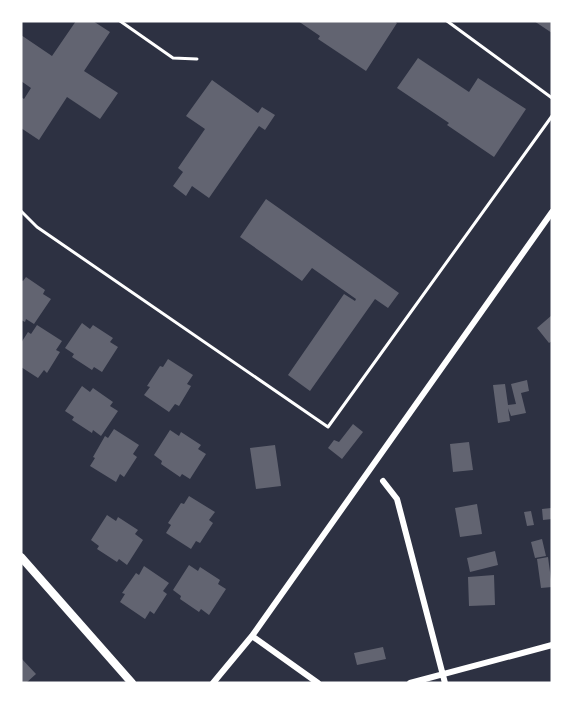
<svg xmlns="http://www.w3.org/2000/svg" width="573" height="704" font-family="Commissioner,sans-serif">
  <rect width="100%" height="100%" fill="#2d3142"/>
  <!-- building -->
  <path fill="#626471" d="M76 21H93L110 32 84 71 118 93 100 119 67 97 39 140 21 128V97L24 99 31 88 21 81V35L52 56Z
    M298 21H394L397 23 366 71 318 39 320 36Z
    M534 21H552V33Z
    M418 58 469 92 478 78 526 109 494 157 447 125 449 123 397 88Z
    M212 80 258 113 262 107 275 115 265 130 259 126 209 198 192 186 186 196 173 186 183 172 178 168 205 129 186 116Z
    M266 199 399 293 388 308 375 299 310 391 288 375 344 294 355 301 356 299 312 268 302 281 240 237Z
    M26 277 45 290 43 294 51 299 34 324 26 319 25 322 21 320V280L23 281Z
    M552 315V341L549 343 537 328Z
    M82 323 90 329 93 325 113 338 110 342 118 347 102 372 94 367 92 370 72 357 74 354 65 348Z
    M37 325 62 341 56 350 60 352 47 373 44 370 38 378 21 367V343L28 332 31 334Z
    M168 359 193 375 187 384 191 386 179 406 175 404 169 412 144 395 150 387 147 386 160 366 163 367Z
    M527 380 529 391 521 393 526 413 511 416 508 408 510 421 498 423 493 385 505 384 508 405 516 404 511 384Z
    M82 386 90 392 93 388 113 402 110 406 118 411 101 436 93 430 92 433 72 420 74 417 65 411Z
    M353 424 363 432 342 459 328 448 334 440 339 442Z
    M114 429 139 445 133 454 137 457 124 477 120 474 116 482 90 466 95 458 93 457 105 436 108 438Z
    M170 430 179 436 181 432 201 445 198 449 206 454 190 479 182 474 180 477 161 464 162 461 154 455Z
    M469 442 473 470 453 472 450 444Z
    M275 445 281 486 256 489 250 448Z
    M189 496 215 512 209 520 213 523 200 543 196 541 191 549 166 533 171 525 168 523 181 503 184 504Z
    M477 504 482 534 460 537 455 508Z
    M551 508 552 519 543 520 542 509Z
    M531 511 534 525 527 526 524 512Z
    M107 515 116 521 118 517 138 530 135 534 143 540 127 565 119 559 117 562 97 549 99 546 91 540Z
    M542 539 546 556 535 558 531 542Z
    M495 551 498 565 470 572 467 558Z
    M548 557 552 587 541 588 537 559Z
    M189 565 198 571 200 567 220 580 218 584 226 589 209 615 201 609 199 612 180 599 181 596 173 590Z
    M144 566 169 583 163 591 167 594 154 614 150 611 145 619 120 602 125 594 122 593 136 573 139 575Z
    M494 575 495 605 469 606 468 577Z
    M383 647 386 659 357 665 354 653Z
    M21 658 36 674 26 683H21Z"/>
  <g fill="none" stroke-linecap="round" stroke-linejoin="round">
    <!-- service -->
    <path stroke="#fff" stroke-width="3" d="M120 21 173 58 197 59
      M447 21 552 98
      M21 211 37 227 328 427 552 116"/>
    <!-- minor -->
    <path stroke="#fff" stroke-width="6" d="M383 481 397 499 445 683
      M252 636 318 683
      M213 683 252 636 552 212
      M410 683 552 645"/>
    <!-- tertiary -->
    <path stroke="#fff" stroke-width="8" d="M21 557 132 683"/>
  </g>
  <!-- border -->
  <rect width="573" height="704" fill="none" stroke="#ffffff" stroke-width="45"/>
</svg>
